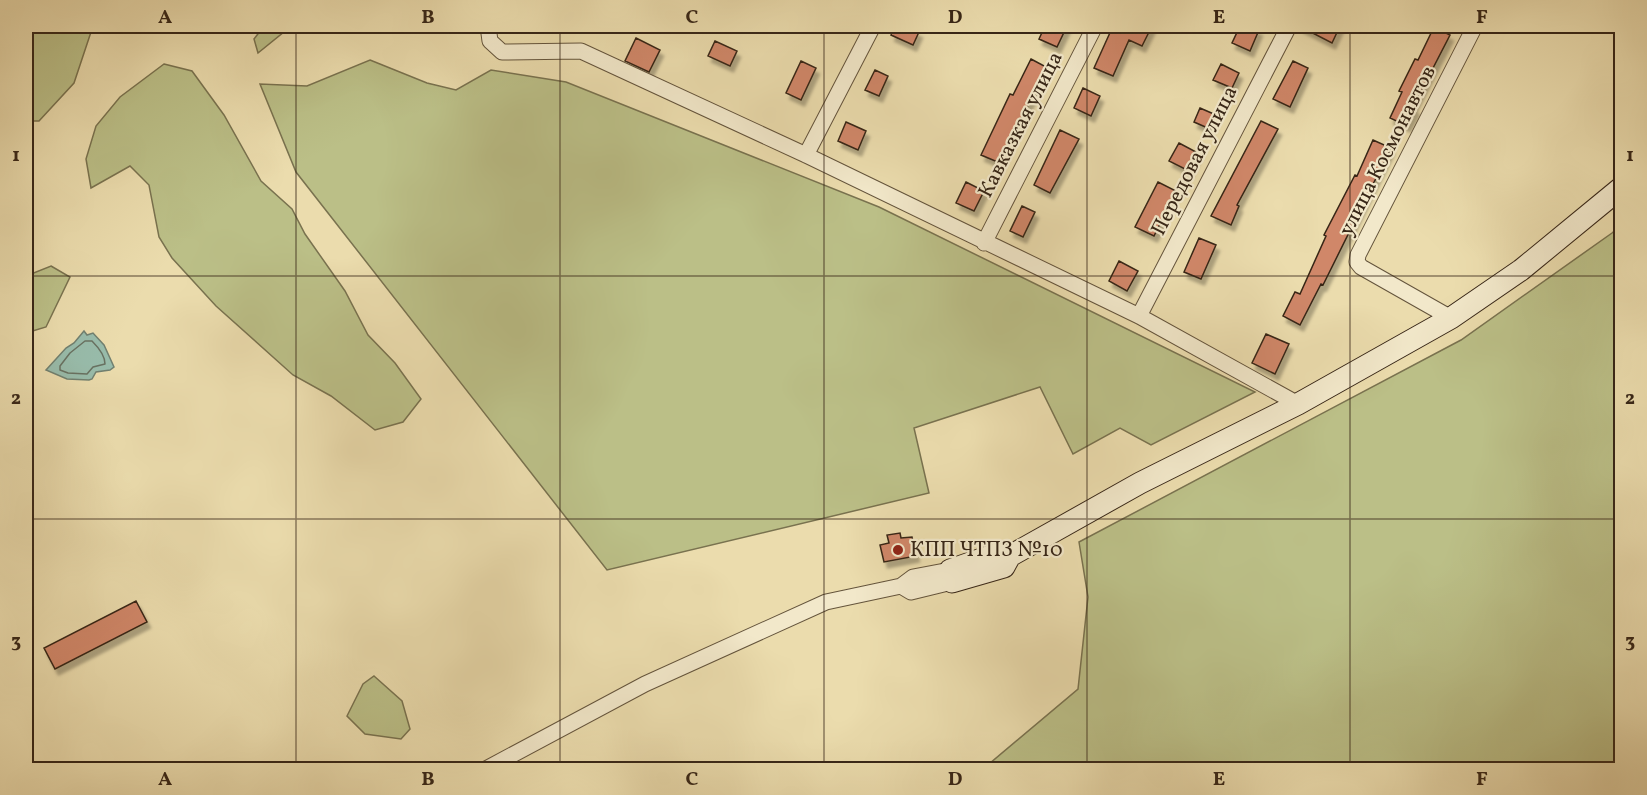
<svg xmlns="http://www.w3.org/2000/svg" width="1647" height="795" font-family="Vollkorn,serif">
  <defs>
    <filter id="shadow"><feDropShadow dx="3.5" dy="6" stdDeviation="1.5" flood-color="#0004"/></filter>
  </defs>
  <rect width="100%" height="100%" fill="#ebdcad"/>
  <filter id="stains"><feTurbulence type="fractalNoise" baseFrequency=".00333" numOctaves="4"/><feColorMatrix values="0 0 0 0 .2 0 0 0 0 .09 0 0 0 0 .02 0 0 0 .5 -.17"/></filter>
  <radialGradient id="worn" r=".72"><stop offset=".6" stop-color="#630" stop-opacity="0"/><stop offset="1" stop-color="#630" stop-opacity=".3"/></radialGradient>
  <!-- green -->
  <path fill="#bbbf87" stroke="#79724f" stroke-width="1.5" d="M26 26H93L74 83 39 121H26Z
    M264 26H327L284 32 258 53 254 39Z
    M370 60 427 83 456 90 491 70 566 82 879 207 1255 392 1151 445 1120 428 1073 454 1040 387 914 428 929 493 607 570 296 172 260 84 307 86Z
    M164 64 192 71 224 115 261 181 292 209 305 234 345 291 368 335 395 363 421 399 403 422 375 430 331 396 293 375 216 306 172 258 159 237 149 185 130 166 91 188 86 159 96 126 120 97Z
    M1621 225V769H983L1078 689 1088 597 1079 542 1461 340 1612 233Z
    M51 266 70 277 46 327 26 333V276Z
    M374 676 402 701 410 729 401 739 365 734 347 716 363 684Z"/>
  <!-- water -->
  <path fill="#98bcab" stroke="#718070" stroke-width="1.5" d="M84 331 87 335 93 333 104 345 114 367 110 370 96 372 92 379 89 380 67 379 46 370 66 348 74 343Z"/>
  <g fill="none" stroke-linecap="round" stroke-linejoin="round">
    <!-- shore -->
    <path stroke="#687161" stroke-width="1.5" d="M85 341H92C98 347 105 355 105 364L93 367 87 374 68 373 60 370V366L70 353Z"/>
  </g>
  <!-- building -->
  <path fill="#d08769" stroke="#372617" stroke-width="1.5" filter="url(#shadow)" d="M895 26H905L919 32 913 45 891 35Z
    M1045 26H1067L1057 47 1039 39Z
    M1113 26H1152L1142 46 1129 40 1113 76 1094 68Z
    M1240 26H1249L1259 30 1250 51 1232 43Z
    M1299 26H1340L1332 43Z
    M1434 27 1450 35 1413 107 1416 109 1407 126 1390 118 1402 92 1399 91 1415 59 1418 60Z
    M636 38 660 50 649 72 625 61Z
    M715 41 737 51 730 66 708 56Z
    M1031 59 1048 68 1018 124H1017L1000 163 981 155 1010 94 1013 95Z
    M801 61 816 68 801 100 786 93Z
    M1293 61 1308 68 1290 107 1273 99Z
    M1221 64 1239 73 1232 88 1213 80Z
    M875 70 888 76 879 96 865 90Z
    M1083 88 1100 96 1091 116 1074 108Z
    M1200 108 1216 115 1210 129 1194 122Z
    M1261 121 1278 129 1237 205 1239 206 1231 225 1211 216Z
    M846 122 866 131 858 150 838 141Z
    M1060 130 1079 139 1050 193 1034 185Z
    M1373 140 1391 148 1323 285 1321 284 1300 325 1283 316 1295 292 1300 294 1326 236 1324 235 1355 175 1357 176Z
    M1179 143 1198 153 1189 171 1169 161Z
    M966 182 984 191 974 211 956 203Z
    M1158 182 1176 191 1154 236 1135 227Z
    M1022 206 1035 212 1023 237 1010 231Z
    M1199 238 1216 245 1201 279 1184 272Z
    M1119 261 1138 271 1127 291 1109 281Z
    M1266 334 1289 344 1275 374 1252 363Z
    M900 533 901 538 912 537 916 556 884 562 880 545 889 543 887 535Z
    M136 601 147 622 55 669 44 648Z"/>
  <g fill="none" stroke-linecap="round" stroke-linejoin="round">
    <!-- street casing -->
    <g stroke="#64543c" stroke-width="17">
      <path id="street" d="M488 26 490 41 502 52 581 51 806 155 1139 316 1298 404
        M806 155 873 26
        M984 243 1095 26
        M1139 316 1289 26
        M1451 318 1361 267 1357 262 1358 255 1475 26
        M950 570 913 577 901 586 911 592 952 582
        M484 770 645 684 826 602 901 586"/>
    </g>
    <!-- secondary casing -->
    <g stroke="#372617" stroke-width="23">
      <path id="secondary" d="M1010 556 1140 483 1298 404 1451 318 1521 270 1622 187
        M950 570 996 554 1010 556 1004 567 952 582"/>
    </g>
    <!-- street -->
    <use href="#street" stroke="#f2e8ca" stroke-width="15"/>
    <!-- secondary -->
    <use href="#secondary" stroke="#f2e8ca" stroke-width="21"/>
  </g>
  <!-- grid -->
  <path fill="none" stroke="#372617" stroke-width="1.5" stroke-opacity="0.55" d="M296 26V770M560 26V770M824 26V770M1087 26V770M1350 26V770M26 276H1622M26 519H1622"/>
  <!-- markers -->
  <circle fill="#8f2418" stroke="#f2e8ca" stroke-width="2" cx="898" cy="550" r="6"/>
  <g text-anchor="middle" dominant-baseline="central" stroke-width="4.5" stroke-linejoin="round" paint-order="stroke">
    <!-- street labels -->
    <g font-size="21" fill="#372617" stroke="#f2e8ca">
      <text transform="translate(1021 125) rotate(-63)">Кавказкая улица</text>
      <text transform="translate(1388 151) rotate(-63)">улица Космонавтов</text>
      <text transform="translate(1195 161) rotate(-63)">Передовая улица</text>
    </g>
    <!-- poi labels -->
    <g font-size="21" fill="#372617" stroke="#f2e8ca" text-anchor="start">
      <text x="910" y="550">КПП ЧТПЗ №10</text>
    </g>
  </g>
  <!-- margin -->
  <rect width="1647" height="795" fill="none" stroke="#ebdcad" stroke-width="66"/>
  <rect x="33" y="33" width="1581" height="729" fill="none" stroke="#372617" stroke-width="2"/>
  <g font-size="20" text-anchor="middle" font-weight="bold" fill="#372617">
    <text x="165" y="23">A</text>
    <text x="428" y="23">B</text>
    <text x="692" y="23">C</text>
    <text x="955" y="23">D</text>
    <text x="1219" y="23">E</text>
    <text x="1482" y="23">F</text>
    <text x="16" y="161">1</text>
    <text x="1630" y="161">1</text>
    <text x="16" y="404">2</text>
    <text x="1630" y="404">2</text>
    <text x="16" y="647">3</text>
    <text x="1630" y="647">3</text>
    <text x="165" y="785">A</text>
    <text x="428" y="785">B</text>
    <text x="692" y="785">C</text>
    <text x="955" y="785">D</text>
    <text x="1219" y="785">E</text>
    <text x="1482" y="785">F</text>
  </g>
  <rect width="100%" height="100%" filter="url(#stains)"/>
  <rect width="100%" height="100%" fill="url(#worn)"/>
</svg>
